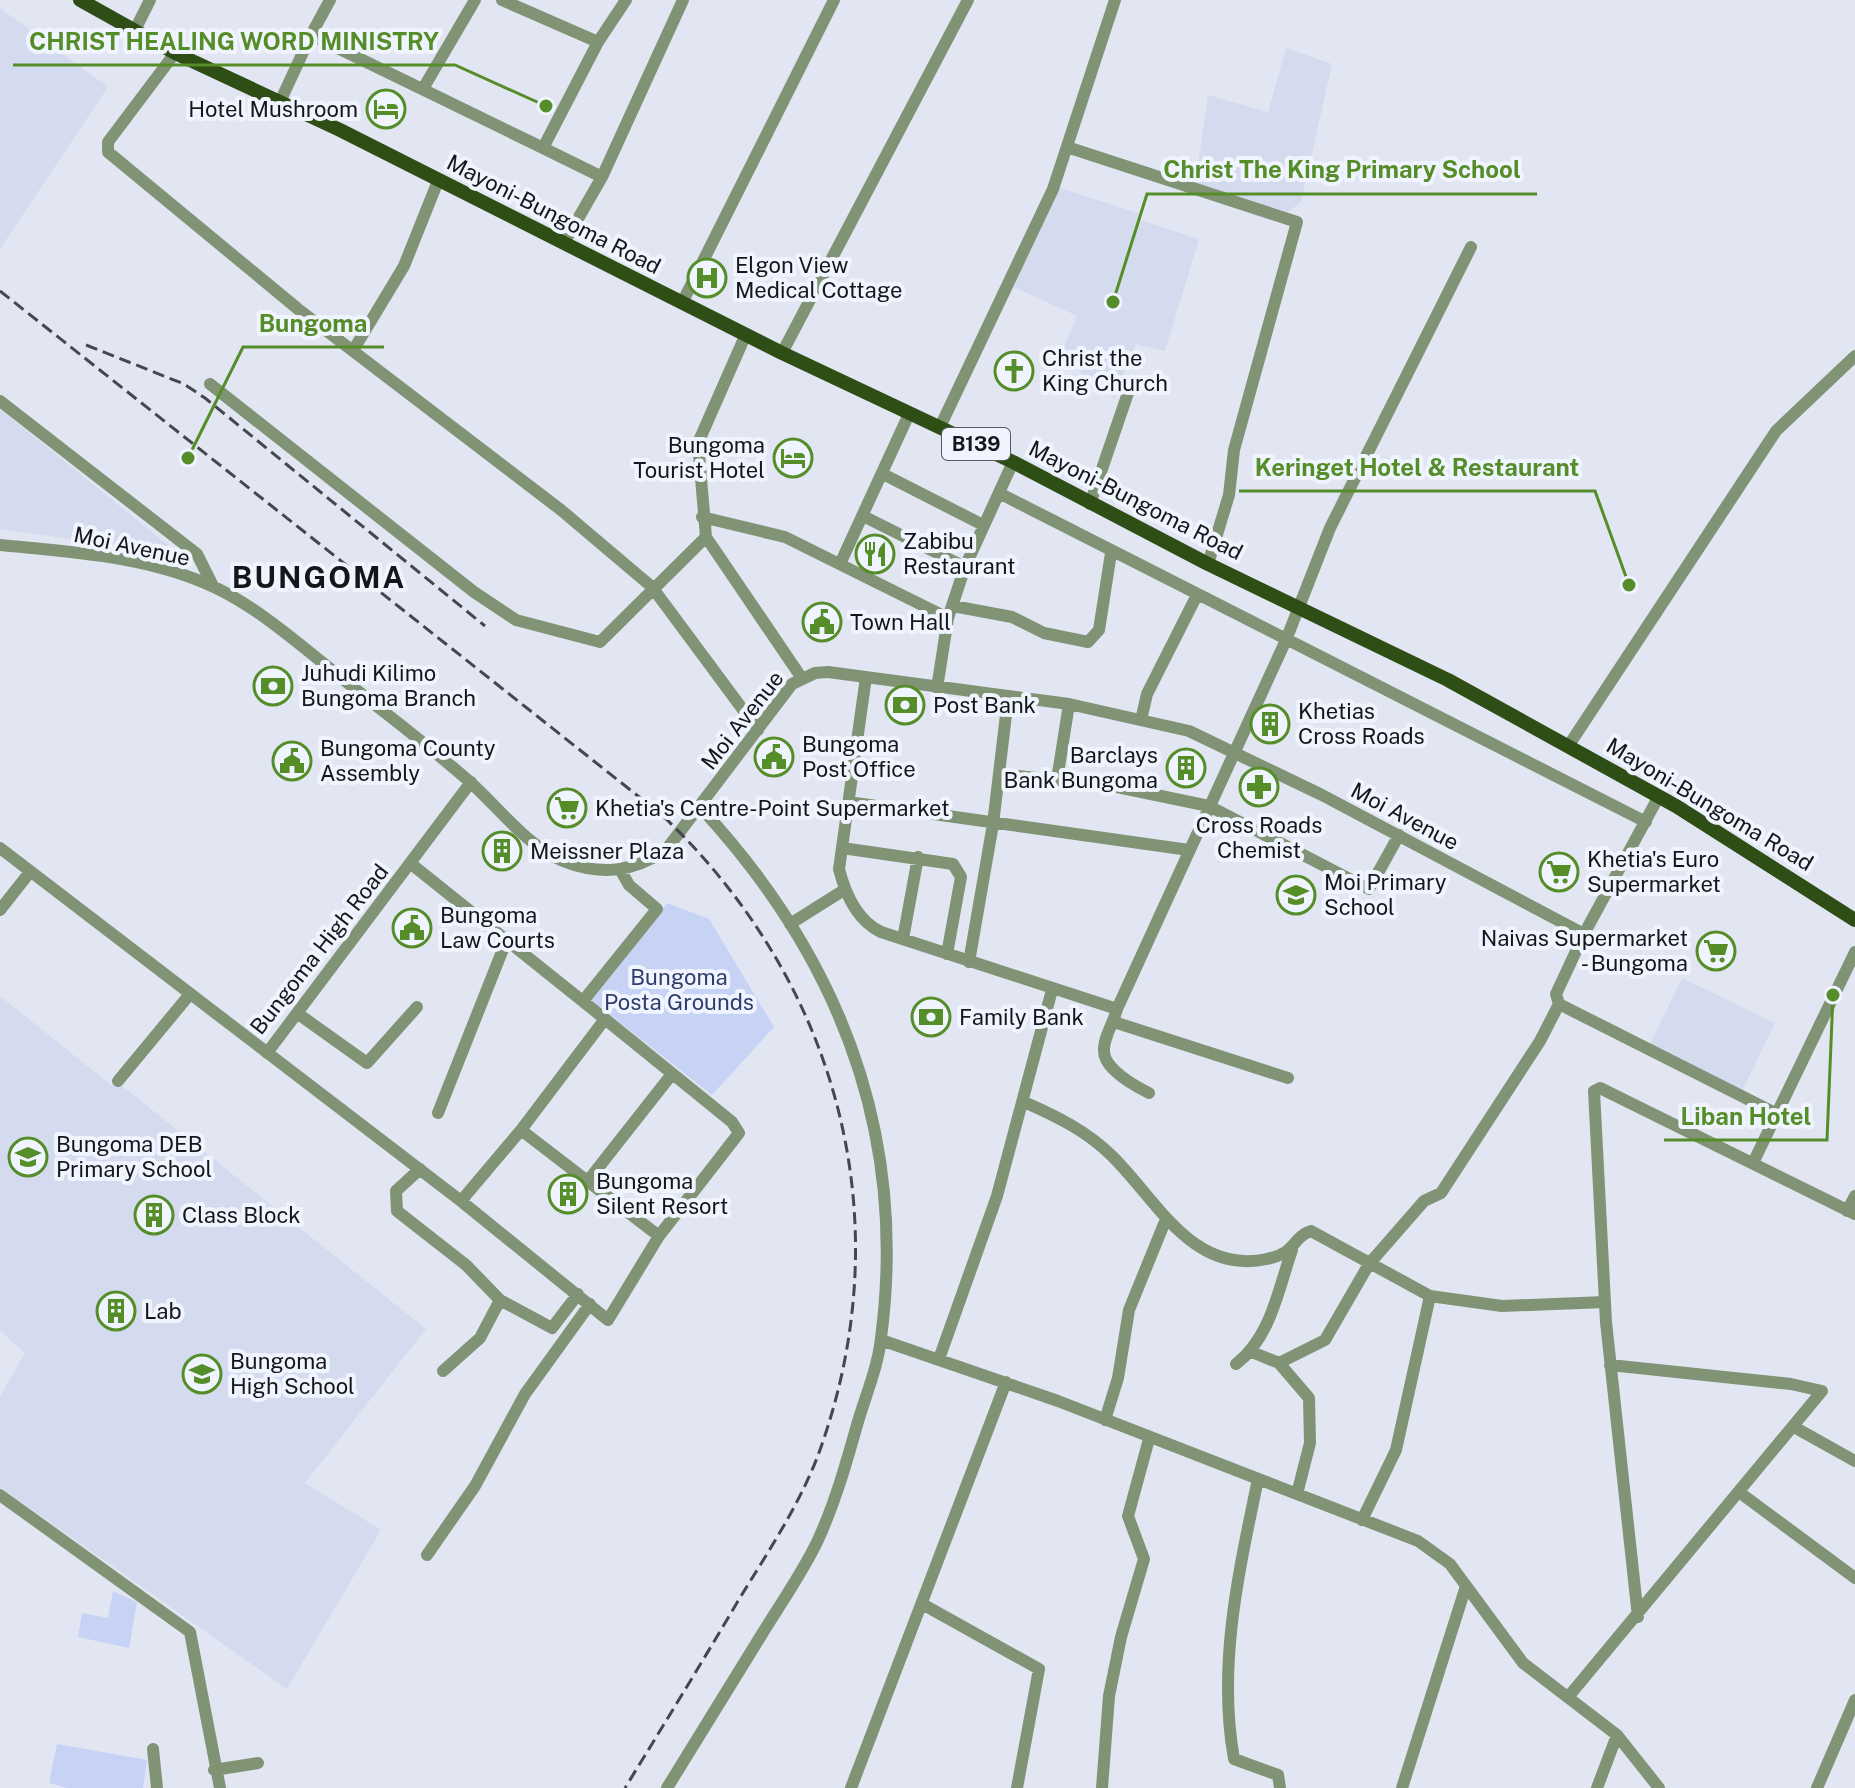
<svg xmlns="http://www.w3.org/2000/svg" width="1855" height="1788" font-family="'Public Sans',sans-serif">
  <rect width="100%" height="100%" fill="#e2e6f3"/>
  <!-- built -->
  <path fill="#d4dbee" d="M0 8 108 87 0 249Z
    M1286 48 1332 64 1301 202 1283 216 1195 186 1208 95 1268 112Z
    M1057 187 1141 214 1140 220 1199 239 1165 351 1136 344 1114 398 1060 356 1077 316 1014 287Z
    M0 409 179 554 0 529Z
    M1682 978 1775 1023 1741 1093 1648 1048Z
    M0 996 111 1085H121L426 1329 305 1483 381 1530 287 1689 0 1487V1396L25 1353 0 1331Z"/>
  <!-- green -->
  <path fill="#c6d3f4" d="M667 903 709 919 774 1027 712 1095 590 999Z
    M113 1591 137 1602 129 1648 78 1637 82 1613 108 1618Z
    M57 1744 147 1760 143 1788H67L49 1783Z"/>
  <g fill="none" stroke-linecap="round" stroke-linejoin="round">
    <!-- minor -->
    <path stroke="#809375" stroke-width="12" d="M502 0 598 42
      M135 30 150 0
      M311 35 330 0
      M175 53 108 142V152L298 309 561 510 652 587 758 730
      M424 87 475 0
      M279 104 311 35 543 148 598 42 626 0
      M1067 147 1297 222 1234 450 1229 495 1208 564
      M543 148 602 177
      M564 243 602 177 683 0
      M682 303 834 0
      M746 334 698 443 706 537 801 677
      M354 349 404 266 438 181
      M782 353 968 0
      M210 384 474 592 516 620 600 642 706 537
      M0 401 197 554 213 586
      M940 427 1053 189 1115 0
      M883 474 983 525
      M999 493 1646 822
      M1090 504 1128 393
      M863 516 965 567
      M702 517 785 537 948 618
      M0 545C71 552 148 556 214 587 259 608 300 645 338 675 382 711 428 745 470 782 499 808 527 846 563 861 601 876 633 872 666 850L792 684 815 673 828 672 1069 704 1189 731 1322 795 1584 934
      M840 564 909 414
      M953 606 1012 617 1044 633 1088 642 1099 630 1111 553
      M866 677 839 869C845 893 856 920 881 932L1117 1009
      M937 688 948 618 965 567 1013 462
      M1141 720 1147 694 1197 595
      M1569 745 1776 431 1855 356
      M1000 774 1117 787 1209 806 1369 889 1399 835
      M1057 780 1069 704
      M848 802 1189 850
      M0 848 461 1201 521 1130 605 1019 410 863
      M842 848 953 864 961 877 947 954
      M0 910 30 872
      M790 924 844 890
      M903 939 918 857
      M969 962 993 824 1008 698
      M583 1001 657 909 629 885 621 871
      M1559 1004 1779 1115
      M297 1013 367 1063 417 1007
      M605 1019 732 1122 739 1133 659 1236
      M1114 1022 1288 1078
      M267 1053 471 782
      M118 1081 190 994
      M1149 1093C1135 1086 1104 1069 1104 1051 1103 1038 1114 1022 1117 1009L1286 640 1330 528 1471 247
      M1024 1102C1056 1116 1087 1131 1112 1156 1157 1200 1192 1275 1267 1259 1297 1253 1292 1237 1311 1231L1430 1296 1502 1306 1605 1302
      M438 1113 507 939
      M1753 1163 1855 952
      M420 1169 396 1191 397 1211 466 1265 500 1300 552 1328 578 1294
      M587 1182 672 1074
      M461 1201 608 1320 659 1236 521 1130
      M1847 1211 1855 1196
      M881 1340 1058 1401 1418 1541 1450 1564 1523 1663 1617 1735 1659 1788
      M1252 1352 1279 1363 1325 1340 1369 1264 1424 1201 1441 1193 1540 1041 1559 1004 1556 994 1584 934 1659 796
      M939 1359 997 1196 1052 990
      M1279 1363 1309 1398 1310 1443 1297 1494
      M1236 1364C1271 1337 1278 1290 1292 1250
      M443 1371 480 1338 500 1300
      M1105 1420 1118 1378 1129 1310 1166 1219
      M1794 1427 1855 1461
      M1258 1479C1239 1571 1217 1665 1234 1759L1278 1775 1280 1788
      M1739 1492 1855 1578
      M0 1495 190 1632 220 1788
      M1362 1520 1396 1450 1430 1296
      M427 1555 475 1486 525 1394 590 1304
      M924 1605 1039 1669 1017 1788
      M1638 1617 1606 1322 1594 1091 1600 1088 1855 1214
      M1569 1696 1822 1391 1791 1384 1610 1365
      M153 1749 157 1788
      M214 1770 258 1763
      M667 1788C699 1737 730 1685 762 1634 781 1603 803 1572 818 1540 835 1503 846 1464 857 1425 865 1397 878 1367 881 1338 908 1132 839 957 700 807
      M851 1788 1006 1382
      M1102 1788 1109 1696 1121 1637 1144 1559 1128 1516 1149 1439
      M1402 1788 1466 1586
      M1597 1788 1617 1735
      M1817 1788 1855 1700"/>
    <!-- major -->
    <path stroke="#2e4e15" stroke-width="14" d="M80 0 175 53 340 130 782 353 1013 462 1208 564 1448 680 1676 806 1855 920"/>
    <!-- rail -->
    <path stroke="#44474d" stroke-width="3" stroke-dasharray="12 6" stroke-linecap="butt" d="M0 291 662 815C840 984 904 1225 817 1458 797 1509 766 1555 738 1601 701 1664 663 1726 625 1788
      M86 345 184 384 205 398 485 626"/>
  </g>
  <!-- icons -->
  <defs>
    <g id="hotel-ring" transform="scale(2)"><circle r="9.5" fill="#f0f4fe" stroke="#558d29" stroke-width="1.5"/><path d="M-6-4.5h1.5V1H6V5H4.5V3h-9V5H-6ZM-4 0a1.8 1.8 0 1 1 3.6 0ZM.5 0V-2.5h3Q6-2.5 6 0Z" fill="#558d29"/></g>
    <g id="hospital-ring" transform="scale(2)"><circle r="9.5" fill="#f0f4fe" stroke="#558d29" stroke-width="1.5"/><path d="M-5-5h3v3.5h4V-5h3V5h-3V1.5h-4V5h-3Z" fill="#558d29"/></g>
    <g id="church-ring" transform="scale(2)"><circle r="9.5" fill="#f0f4fe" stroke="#558d29" stroke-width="1.5"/><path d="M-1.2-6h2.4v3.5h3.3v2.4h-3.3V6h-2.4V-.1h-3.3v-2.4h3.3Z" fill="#558d29"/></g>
    <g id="restaurant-ring" transform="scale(2)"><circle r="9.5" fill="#f0f4fe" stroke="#558d29" stroke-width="1.5"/><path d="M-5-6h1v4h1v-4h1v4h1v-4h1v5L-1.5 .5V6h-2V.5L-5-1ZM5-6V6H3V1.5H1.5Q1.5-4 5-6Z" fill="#558d29"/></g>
    <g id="civic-ring" transform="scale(2)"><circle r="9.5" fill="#f0f4fe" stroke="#558d29" stroke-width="1.5"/><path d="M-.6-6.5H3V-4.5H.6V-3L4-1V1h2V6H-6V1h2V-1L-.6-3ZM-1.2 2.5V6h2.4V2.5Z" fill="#558d29"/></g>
    <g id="bank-ring" transform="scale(2)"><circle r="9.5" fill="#f0f4fe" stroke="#558d29" stroke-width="1.5"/><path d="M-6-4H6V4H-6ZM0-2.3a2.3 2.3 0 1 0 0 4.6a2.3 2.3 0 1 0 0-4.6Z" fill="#558d29"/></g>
    <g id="building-ring" transform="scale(2)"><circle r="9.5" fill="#f0f4fe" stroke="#558d29" stroke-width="1.5"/><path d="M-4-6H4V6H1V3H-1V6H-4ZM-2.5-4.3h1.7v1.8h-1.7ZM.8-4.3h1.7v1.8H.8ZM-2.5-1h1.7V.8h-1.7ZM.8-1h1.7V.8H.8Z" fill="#558d29"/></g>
    <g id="pharmacy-ring" transform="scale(2)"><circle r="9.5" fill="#f0f4fe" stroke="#558d29" stroke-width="1.5"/><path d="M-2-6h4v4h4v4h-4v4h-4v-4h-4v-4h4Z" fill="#558d29"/></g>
    <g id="supermarket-ring" transform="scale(2)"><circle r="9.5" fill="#f0f4fe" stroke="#558d29" stroke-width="1.5"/><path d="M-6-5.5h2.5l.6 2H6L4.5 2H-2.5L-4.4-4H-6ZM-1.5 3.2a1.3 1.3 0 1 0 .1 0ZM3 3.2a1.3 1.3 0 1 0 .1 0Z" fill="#558d29"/></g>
    <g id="school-ring" transform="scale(2)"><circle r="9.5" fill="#f0f4fe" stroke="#558d29" stroke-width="1.5"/><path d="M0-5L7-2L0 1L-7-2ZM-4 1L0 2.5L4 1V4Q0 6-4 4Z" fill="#558d29"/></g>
  </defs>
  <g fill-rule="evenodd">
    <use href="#hotel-ring" x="386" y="109"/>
    <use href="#hospital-ring" x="707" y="278"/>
    <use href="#church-ring" x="1014" y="371"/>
    <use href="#hotel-ring" x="793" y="458"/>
    <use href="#restaurant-ring" x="875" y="554"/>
    <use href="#civic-ring" x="822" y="622"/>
    <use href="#bank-ring" x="273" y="686"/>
    <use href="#bank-ring" x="905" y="705"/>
    <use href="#building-ring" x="1270" y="724"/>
    <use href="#civic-ring" x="774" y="757"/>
    <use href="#civic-ring" x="292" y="761"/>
    <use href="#building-ring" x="1186" y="768"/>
    <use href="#pharmacy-ring" x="1259" y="787"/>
    <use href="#supermarket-ring" x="567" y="808"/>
    <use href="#building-ring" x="502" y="851"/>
    <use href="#supermarket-ring" x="1559" y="872"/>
    <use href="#school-ring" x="1296" y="895"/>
    <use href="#civic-ring" x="412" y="928"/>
    <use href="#supermarket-ring" x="1716" y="951"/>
    <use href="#bank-ring" x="931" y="1017"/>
    <use href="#school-ring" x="28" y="1157"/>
    <use href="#building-ring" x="568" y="1194"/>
    <use href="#building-ring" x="154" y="1215"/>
    <use href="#building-ring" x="116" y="1311"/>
    <use href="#school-ring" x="202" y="1374"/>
  </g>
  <g text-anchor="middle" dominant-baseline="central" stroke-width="8" stroke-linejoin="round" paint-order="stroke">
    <!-- shield labels -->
    <rect fill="#f0f4fe" stroke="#56595e" stroke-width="2" x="942" y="428" width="68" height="32" rx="6"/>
    <g font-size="20" font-weight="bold" fill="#14161a">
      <text x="976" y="444">B139</text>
    </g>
    <!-- poi labels -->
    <g font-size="22" fill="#14161a" stroke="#f0f4fe" text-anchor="start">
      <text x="358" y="109" text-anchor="end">Hotel Mushroom</text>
      <text x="735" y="265">Elgon View<tspan x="735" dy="25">Medical Cottage</tspan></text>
      <text x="1042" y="358">Christ the<tspan x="1042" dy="25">King Church</tspan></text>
      <text x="765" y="445" text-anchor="end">Bungoma<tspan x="765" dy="25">Tourist Hotel</tspan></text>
      <text x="903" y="541">Zabibu<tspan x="903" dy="25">Restaurant</tspan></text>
      <text x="850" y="622">Town Hall</text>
      <text x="301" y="673">Juhudi Kilimo<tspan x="301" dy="25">Bungoma Branch</tspan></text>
      <text x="933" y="705">Post Bank</text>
      <text x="1298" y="711">Khetias<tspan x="1298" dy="25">Cross Roads</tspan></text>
      <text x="802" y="744">Bungoma<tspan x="802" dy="25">Post Office</tspan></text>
      <text x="320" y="748">Bungoma County<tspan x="320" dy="25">Assembly</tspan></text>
      <text x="1158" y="755" text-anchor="end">Barclays<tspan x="1158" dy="25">Bank Bungoma</tspan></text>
      <text x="595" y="808">Khetia's Centre-Point Supermarket</text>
      <text x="1259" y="825" text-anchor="middle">Cross Roads<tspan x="1259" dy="25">Chemist</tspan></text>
      <text x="530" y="851">Meissner Plaza</text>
      <text x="1587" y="859">Khetia's Euro<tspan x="1587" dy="25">Supermarket</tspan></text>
      <text x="1324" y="882">Moi Primary<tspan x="1324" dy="25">School</tspan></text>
      <text x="440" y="915">Bungoma<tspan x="440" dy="25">Law Courts</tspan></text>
      <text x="1688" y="938" text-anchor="end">Naivas Supermarket<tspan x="1688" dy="25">- Bungoma</tspan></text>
      <text x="959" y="1017">Family Bank</text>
      <text x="56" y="1144">Bungoma DEB<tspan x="56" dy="25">Primary School</tspan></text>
      <text x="596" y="1181">Bungoma<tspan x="596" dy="25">Silent Resort</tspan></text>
      <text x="182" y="1215">Class Block</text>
      <text x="144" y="1311">Lab</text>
      <text x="230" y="1361">Bungoma<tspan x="230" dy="25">High School</tspan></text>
    </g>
    <!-- street labels -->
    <g font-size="22" fill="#14161a" stroke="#f0f4fe">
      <text transform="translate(554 214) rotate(27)">Mayoni-Bungoma Road</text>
      <text transform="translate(1136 500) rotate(27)">Mayoni-Bungoma Road</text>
      <text transform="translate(132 546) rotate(12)">Moi Avenue</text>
      <text transform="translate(742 720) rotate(-52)">Moi Avenue</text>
      <text transform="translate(1710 804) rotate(31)">Mayoni-Bungoma Road</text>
      <text transform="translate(1405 816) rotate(28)">Moi Avenue</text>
      <text transform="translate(319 949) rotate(-52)">Bungoma High Road</text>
    </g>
    <!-- park labels -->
    <g font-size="22" fill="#2e3c69" stroke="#f0f4fe">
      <text x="679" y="977">Bungoma<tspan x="679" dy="25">Posta Grounds</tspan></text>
    </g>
    <!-- district labels -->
    <g font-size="30" font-weight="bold" letter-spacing="2" fill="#14161a" stroke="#f0f4fe">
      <text x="319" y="577">BUNGOMA</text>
    </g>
  </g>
  <!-- callouts -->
  <path fill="none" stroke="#558d29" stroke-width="3" d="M546 106L455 65H13M1113 302L1147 194H1537M188 458L243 347H384M1629 585L1595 491H1239M1833 995L1827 1140H1664"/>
  <g fill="#558d29" stroke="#f0f4fe" stroke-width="3">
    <circle cx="546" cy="106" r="8"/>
    <circle cx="1113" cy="302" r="8"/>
    <circle cx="188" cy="458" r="8"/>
    <circle cx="1629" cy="585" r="8"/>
    <circle cx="1833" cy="995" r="8"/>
  </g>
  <g font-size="24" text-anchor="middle" font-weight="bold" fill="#558d29" stroke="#f0f4fe" stroke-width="8" stroke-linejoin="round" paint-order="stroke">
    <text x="234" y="50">CHRIST HEALING WORD MINISTRY</text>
    <text x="1342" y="178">Christ The King Primary School</text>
    <text x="313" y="332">Bungoma</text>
    <text x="1417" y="476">Keringet Hotel &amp; Restaurant</text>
    <text x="1746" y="1125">Liban Hotel</text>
  </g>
</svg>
